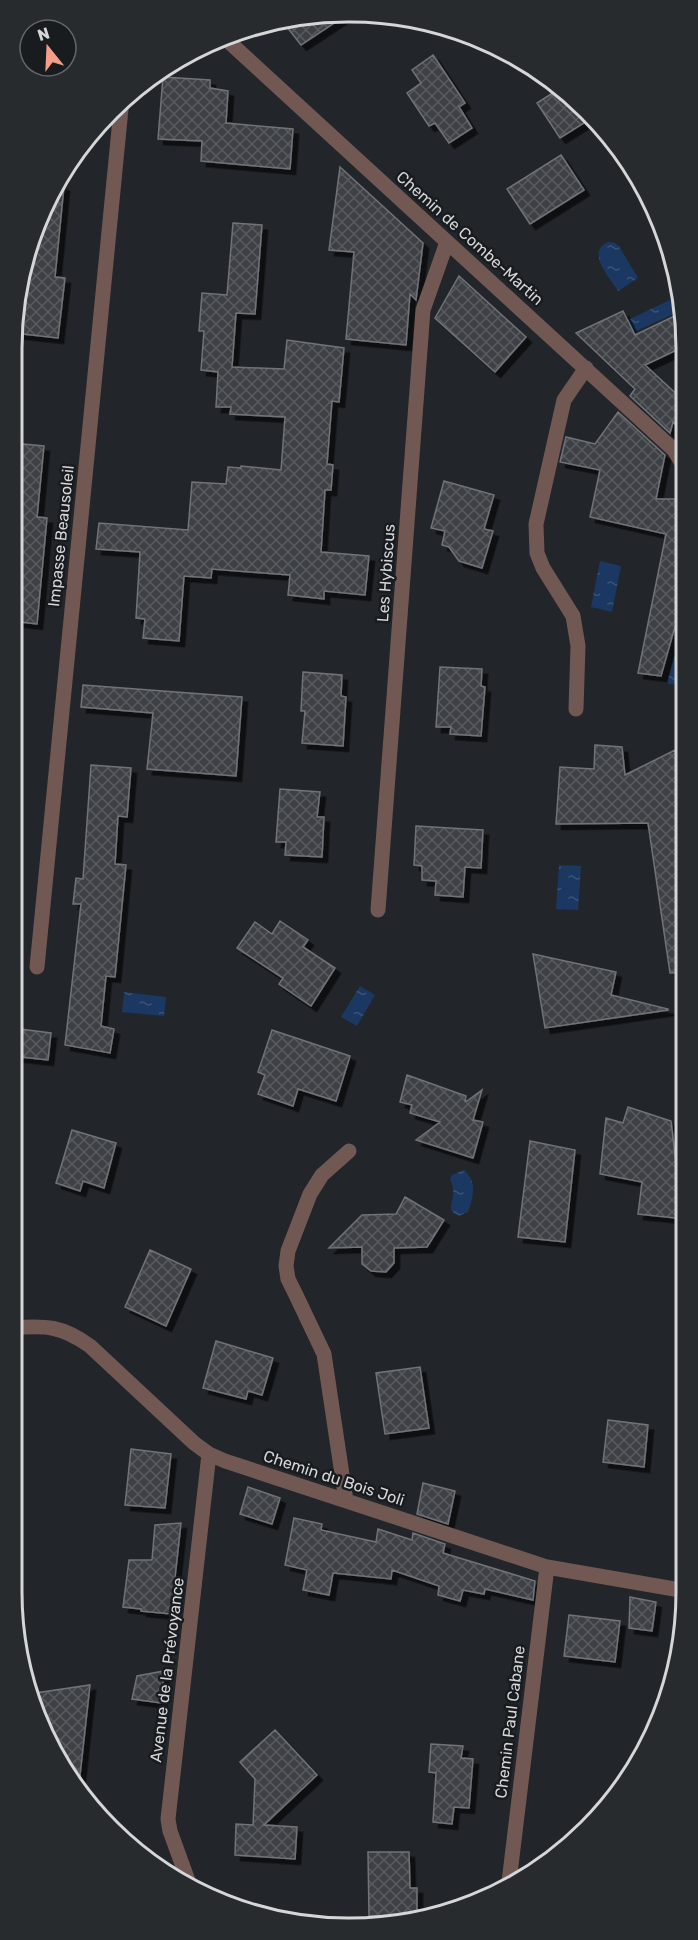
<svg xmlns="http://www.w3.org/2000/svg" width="698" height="1940" font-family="Rubik,sans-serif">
  <defs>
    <pattern id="water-ripples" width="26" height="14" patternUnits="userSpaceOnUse" patternTransform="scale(1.5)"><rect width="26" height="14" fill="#1a3861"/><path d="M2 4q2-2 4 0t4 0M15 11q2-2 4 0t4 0" fill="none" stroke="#3a5477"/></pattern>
    <pattern id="building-cross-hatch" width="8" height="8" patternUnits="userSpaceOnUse" patternTransform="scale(1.5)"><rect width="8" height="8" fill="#3e4145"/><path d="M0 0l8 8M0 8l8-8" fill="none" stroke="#595c5f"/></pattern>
    <filter id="shadow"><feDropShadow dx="5.5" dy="5.5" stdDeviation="0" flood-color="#0009"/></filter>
  </defs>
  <rect width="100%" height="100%" fill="#222529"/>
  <!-- water -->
  <path fill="url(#water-ripples)" d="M608 242 615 243 619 246 638 278 618 291C610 278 585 252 608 242Z
    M674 298 680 311 634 332 628 320Z
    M600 561 621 566 612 612 591 607Z
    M679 639 684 640V685L668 684V679Z
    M559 865 581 866 578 910 556 909Z
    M360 986 375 995 357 1026 341 1017Z
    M124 992 166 997 164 1016 122 1012Z
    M464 1170C478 1182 473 1197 468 1212L459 1216C446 1210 452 1205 453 1195 454 1189 452 1184 450 1179L452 1175Z"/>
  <!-- building -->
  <path fill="url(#building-cross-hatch)" stroke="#707378" stroke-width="1.5" filter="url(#shadow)" d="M305 15H307L343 17 301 45 283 22Z
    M433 55 465 103 459 107 472 128 449 143 435 123 429 126 407 93 421 83 412 70Z
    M163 77 210 80V88L228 91 226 123 293 129 290 169 201 161 202 141 158 139Z
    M559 89 592 118 560 138 537 103Z
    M561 155 584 190 530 224 507 189Z
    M340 167 423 243 416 300 410 294 406 345 346 339 354 252 329 250Z
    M61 185 64 186 55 277 65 278 58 338 14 333 24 261Z
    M233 223 262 225 255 314 236 313 232 367 284 369 287 340 344 348 339 402 332 401 327 464 333 465 331 490H325L321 552 369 556 365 595 324 591V599L288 595 290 575 212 569 211 578 184 576 179 641 143 638 145 619 136 618 140 552 96 549 99 523 188 530 192 482 226 484 228 467 241 468V466L281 470 285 417 230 414 231 407H216L218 372 201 370 204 331H199L202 293 227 295Z
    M459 276 526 337 495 372 435 318Z
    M623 311 635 335 683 312V347L645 365 683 400V432L673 422 670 433 630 396 635 389 576 333Z
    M618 412 665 455 656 499H684V609L674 630 661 676 638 673 666 534 590 517 600 470 560 462 566 437 595 444Z
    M12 443 44 446 37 517 47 518 37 624 12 621Z
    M444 481 494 495 484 529 493 531 482 568 459 561 449 547 442 545 445 531 431 528Z
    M440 667 482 669 481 686 485 687 481 736 450 734 451 727H436Z
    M303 672 342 675 341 696 346 697 343 746 302 743 305 711H301Z
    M83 685 242 697 236 776 147 769 153 713 81 707Z
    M595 745 622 747 625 775 675 750 684 770 685 972 670 973 648 823 556 824 560 767 594 769Z
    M91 765 131 768 127 817 118 816 115 864 126 865 115 977 106 976 101 1026 114 1029 110 1053 65 1045 81 904H73L76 878 83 879Z
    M280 789 320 792 317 817H324L322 857 285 855 286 842H276Z
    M416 826 483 830 481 868 465 867 463 897 435 895 436 881 422 880V866L414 865Z
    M280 921 308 940 303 947 335 968 311 1006 279 984 283 978 237 948 255 922 272 934Z
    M533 954 616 972 611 995 668 1009V1010L545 1028Z
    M12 1028 51 1033 48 1060 12 1056Z
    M272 1030 350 1056 336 1101 298 1089 293 1106 258 1094 265 1075 258 1072Z
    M407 1075 466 1096 465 1101H467L482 1090 473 1120 483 1122 473 1158 416 1140 440 1122 410 1113 412 1105 400 1102Z
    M628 1107 671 1121 677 1171 685 1172V1219L638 1214 642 1182 600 1174 606 1118 623 1123Z
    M72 1130 116 1143 104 1188 83 1181 80 1191 56 1183Z
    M530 1141 575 1150 565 1242 518 1237Z
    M405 1197 444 1220 427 1247 394 1248V1263L386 1272 371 1271 362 1264V1247L329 1248 362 1215 396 1214Z
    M150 1250 191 1269 166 1326 125 1307Z
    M216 1341 273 1358 262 1395 248 1391 246 1399 203 1388Z
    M420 1367 429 1428 385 1434 376 1373Z
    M608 1420 648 1425 644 1467 603 1462Z
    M131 1449 171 1454 165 1508 125 1505Z
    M423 1483 455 1491 448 1524 417 1514Z
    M248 1487 280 1498 272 1524 240 1514Z
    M294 1518 322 1524 321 1530 376 1542 378 1529 412 1540 413 1533 445 1544 443 1553 535 1581 533 1600 485 1589 484 1594 463 1590 460 1601 438 1595 439 1586 392 1570 391 1579 333 1573 329 1595 303 1590 307 1570 285 1565Z
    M181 1523 171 1614 141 1611V1609L123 1607 129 1560H152L155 1525Z
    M630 1597 656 1602 652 1631 629 1628Z
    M569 1615 620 1621 615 1662 564 1656Z
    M164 1671 161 1703 132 1699 137 1676Z
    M90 1685 79 1784 30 1700 29 1694Z
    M275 1730 317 1775 264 1825 297 1827 295 1859 235 1855 236 1824 253 1825 255 1779 240 1762Z
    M431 1744 463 1746 461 1758 473 1759 469 1808 454 1807 452 1824 433 1822 436 1773 429 1772Z
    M368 1852H409L410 1888H417V1915L369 1916Z"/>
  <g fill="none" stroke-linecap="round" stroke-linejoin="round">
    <!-- minor -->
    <path stroke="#725852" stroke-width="15" d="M228 41 674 450 683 465
      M576 709 578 646 573 616 543 568 537 553 536 524 564 400 586 368
      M378 910 423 310 447 242
      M37 967 121 109
      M12 1328C46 1325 62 1326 90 1346L194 1443 209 1454 225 1461 547 1567 686 1591
      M346 1501 324 1354 295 1293 288 1279 286 1266 288 1251 310 1194 322 1175 349 1151
      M509 1882 547 1567
      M190 1886 170 1831 168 1819 209 1454"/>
  </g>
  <g text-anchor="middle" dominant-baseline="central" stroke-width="5" stroke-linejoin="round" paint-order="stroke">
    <!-- street labels -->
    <g font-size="16" fill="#d4d6d8" stroke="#191c1f">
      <text transform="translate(470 238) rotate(42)">Chemin de Combe-Martin</text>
      <text transform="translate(61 536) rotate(-84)">Impasse Beausoleil</text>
      <text transform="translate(386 573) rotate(-86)">Les Hybiscus</text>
      <text transform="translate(334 1478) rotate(18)">Chemin du Bois Joli</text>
      <text transform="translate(167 1670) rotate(-83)">Avenue de la Prévoyance</text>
      <text transform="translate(510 1722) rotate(-83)">Chemin Paul Cabane</text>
    </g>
  </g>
  <!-- crop -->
  <path d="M0 0H698V1940H0ZM348 22H350A326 326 0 0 1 676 348V1592A326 326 0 0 1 350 1918H348A326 326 0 0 1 22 1592V348A326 326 0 0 1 348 22Z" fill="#282b2e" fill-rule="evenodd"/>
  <path fill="none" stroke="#d4d6d8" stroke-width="3" d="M348 22H350A326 326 0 0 1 676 348V1592A326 326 0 0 1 350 1918H348A326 326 0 0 1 22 1592V348A326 326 0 0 1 348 22Z"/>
  <!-- north arrow -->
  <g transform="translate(48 48) rotate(342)"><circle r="28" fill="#191c1f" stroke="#646669" stroke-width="1.5"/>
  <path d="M0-4.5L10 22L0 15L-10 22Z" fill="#f49e89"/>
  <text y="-9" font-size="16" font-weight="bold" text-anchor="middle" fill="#d4d6d8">N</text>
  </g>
</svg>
